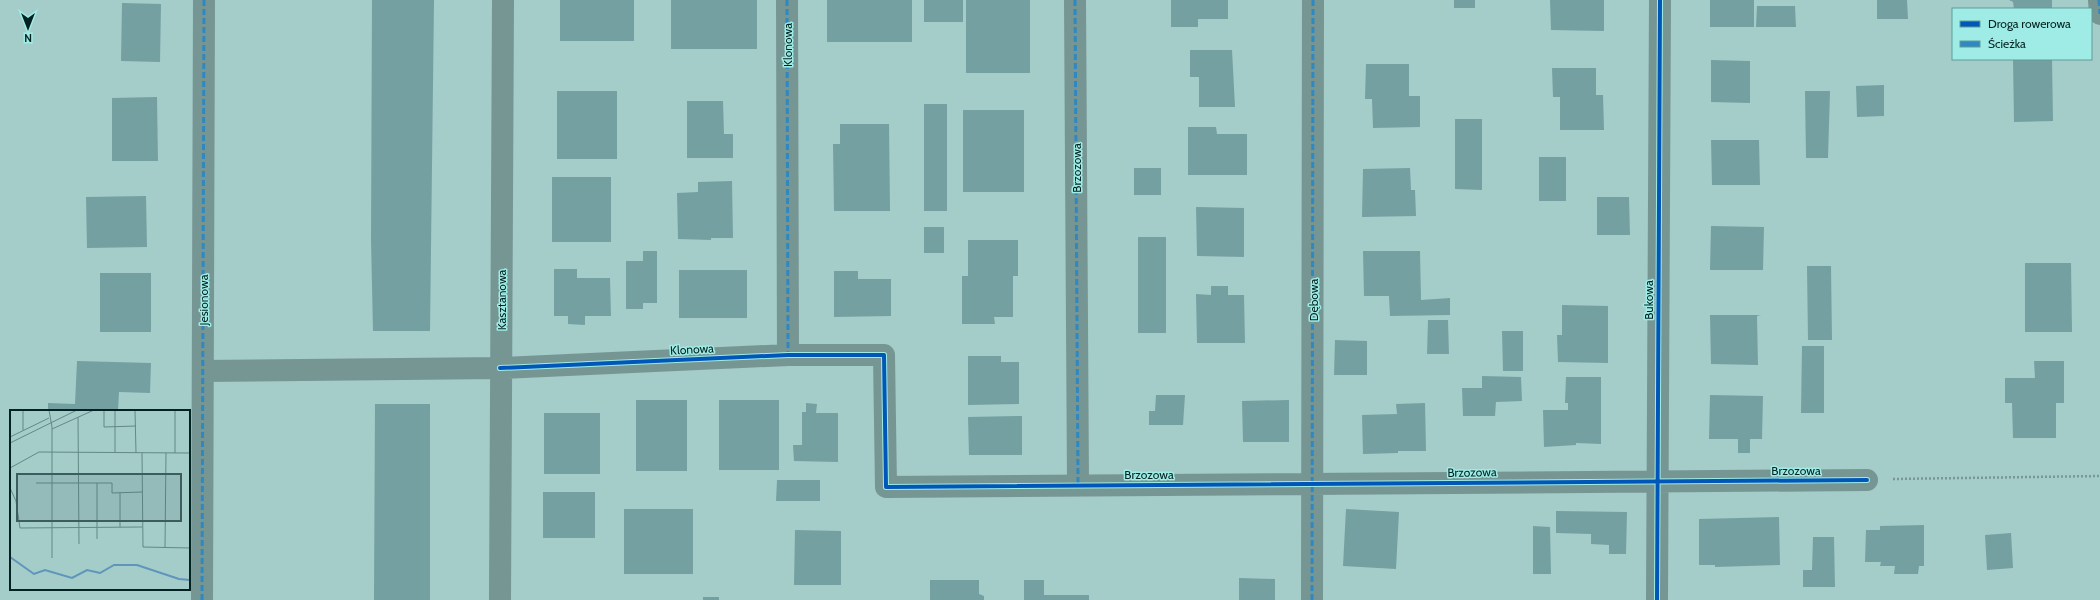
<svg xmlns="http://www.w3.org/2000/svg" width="2100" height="600" font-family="Cabin,sans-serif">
  <rect width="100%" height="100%" fill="#a4ccc9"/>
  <!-- building -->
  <path fill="#74a0a2" d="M372 0H434L430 331H373L371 240Z
    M560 0H634V41H560Z
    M671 0H757V49H671Z
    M827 0H912V42H827Z
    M924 0H963V22H924Z
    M966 0H1030V73H966Z
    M1171 0H1228V19H1198V27H1171Z
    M1454 0H1475V8H1454Z
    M1550 0H1604V31L1551 30Z
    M1710 0H1754V27H1710Z
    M1877 0H1907L1908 19H1877Z
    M2009 0H2052V9H2014L2013 2Z
    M122 3 161 4 160 62 121 61Z
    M1757 6H1795L1796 27H1756Z
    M1190 50H1232L1235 107H1199V77H1190Z
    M2013 59H2052L2053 121 2014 122Z
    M1711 60 1750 61V103L1711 102Z
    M1366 64H1409V96H1420V127L1373 128 1372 99H1365Z
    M1552 68H1596V95H1603L1604 130H1560V97H1553Z
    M1884 85V116L1857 117 1856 86Z
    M557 91H617V159H557Z
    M1805 91H1830L1828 158H1806Z
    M157 97 158 161H112V98Z
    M687 101H723L724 134H733V158H687Z
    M924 104H947V211H924Z
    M963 110H1024V192H963Z
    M1455 119H1482V190L1455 189Z
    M840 124H889L890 211H834L833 144H840Z
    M1188 127H1216L1217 134H1247V175H1188Z
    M1711 140H1759L1760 185H1712Z
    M1539 157H1566V201H1539Z
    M1134 168H1161V195H1134Z
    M1410 168 1411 190H1415L1416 216 1362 217 1363 169Z
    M552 177H611V242H552Z
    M732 181 733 238H711V240L678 239 677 193 698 192V182Z
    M146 196 147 247 87 248 86 197Z
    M1597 197H1629L1630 235H1597Z
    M1196 207 1244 208V257L1197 256Z
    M1711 226 1764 227 1763 270H1710Z
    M924 227H944V253H924Z
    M1138 237H1166V333H1138Z
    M968 240H1018V276H1013V317H994L995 324H962V276H968Z
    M643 251H657V303H643V309H626V261H643Z
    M1363 251H1420L1421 300 1450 298V315L1390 316 1389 296H1364Z
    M2025 263H2071L2072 332H2025Z
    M1807 266H1831L1832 340H1808Z
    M554 269H577V278H610L611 316H585V325L568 324V316H554Z
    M679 270H747V318H679Z
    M834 271H858V279H891V316L834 317Z
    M100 273H151V332H100Z
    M1211 286H1228V295H1244L1245 343H1197L1196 294 1211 295Z
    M1562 305 1608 306V363L1558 362 1557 335H1562Z
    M1710 315H1761L1757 316 1758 365 1711 364Z
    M1428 320H1448L1449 354H1427Z
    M1502 331H1523V371H1503Z
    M1335 340 1367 341V375H1334Z
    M1802 346H1824V413H1801Z
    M968 356H1001V362H1019V404L968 405Z
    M77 361 151 363 150 393 119 392 118 411H48V403L75 404Z
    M2034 361H2064V403H2056V438H2013L2012 403H2005V378H2035Z
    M1482 376 1521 377 1522 401 1496 402 1495 416H1463L1462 388H1482Z
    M1566 377H1601V444L1576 443V445L1544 447 1543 410H1568V403H1565Z
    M1156 395H1185L1183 425H1149V411H1155Z
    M1710 395 1763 396 1762 439H1750V453H1738V439H1709Z
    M636 400H687V471H636Z
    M719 400H779V470H719Z
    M1289 400V442H1243L1242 401Z
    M806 403 817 404 816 413H838V462L794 461 793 445H802V412H806Z
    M1425 403 1426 451H1398V453L1363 454 1362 415 1397 414 1396 404Z
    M375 404H430V600H374Z
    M544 413H600V474H544Z
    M1022 416V455H969L968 417Z
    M777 480H820V501H776Z
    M543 492H595V538H543Z
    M624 509H693V574H624Z
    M1346 509 1399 512 1396 569 1343 566Z
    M1556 511 1627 512 1626 554H1609V545L1591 544V534L1556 533Z
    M1779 517 1780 565 1715 567V565H1699V519Z
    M1924 525V566H1919L1918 574H1894L1895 566H1880L1881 562H1865L1866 530H1880V526Z
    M1533 526 1550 527 1551 574H1533Z
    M795 530 841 531V585H794Z
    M2011 533 2013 568 1987 570 1985 535Z
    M1813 537H1834L1835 587H1803V570H1812Z
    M1239 578 1275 579V600H1239Z
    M930 580H979V594L984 596V600H930Z
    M1024 580H1044V595H1089V600H1024Z
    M703 597H719V600H703Z"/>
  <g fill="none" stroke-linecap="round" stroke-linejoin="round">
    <!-- path -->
    <path stroke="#799795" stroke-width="2.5" stroke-dasharray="2 2" stroke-linecap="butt" d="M1893 479 2100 476"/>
    <!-- minor -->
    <path stroke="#769694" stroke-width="22" d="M787 0 788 355
      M1075 0 1078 484
      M2099 0 2100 14
      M203 371 500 368 788 355H884L886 487 1867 480
      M202 600 204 0
      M500 600 503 0
      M1312 600 1313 0
      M1657 600 1660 0"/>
    <!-- quiet -->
    <path stroke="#3088c0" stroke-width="3" stroke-dasharray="6 3" stroke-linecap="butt" d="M787 0 788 355
      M1075 0 1078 484
      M2099 0 2100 14
      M202 600 204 0
      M1312 600 1313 0"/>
    <!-- cycleway casing -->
    <g stroke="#9fece6" stroke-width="6">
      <path id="cycleway" d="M500 368 788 355H884L886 487 1867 480
        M1657 600 1660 0"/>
    </g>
    <!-- cycleway -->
    <use href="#cycleway" stroke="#0057b8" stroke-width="4"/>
  </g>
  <g text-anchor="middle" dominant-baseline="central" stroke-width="3" stroke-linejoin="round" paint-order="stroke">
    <!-- street labels -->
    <g font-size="12" fill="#022321" stroke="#9fece6">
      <text transform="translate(787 45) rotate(-90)">Klonowa</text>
      <text transform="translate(1076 168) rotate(-90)">Brzozowa</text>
      <text transform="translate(203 300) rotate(-90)">Jesionowa</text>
      <text transform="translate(501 300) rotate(-90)">Kasztanowa</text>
      <text transform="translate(1313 300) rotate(-90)">Dębowa</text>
      <text transform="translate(1648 300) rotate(-90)">Bukowa</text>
      <text transform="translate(692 349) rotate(-3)">Klonowa</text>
      <text x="1796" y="470">Brzozowa</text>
      <text transform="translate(1472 472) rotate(-1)">Brzozowa</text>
      <text x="1149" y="474">Brzozowa</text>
    </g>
  </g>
  <!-- overview -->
  <g transform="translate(10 410)">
    <rect width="180" height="180" fill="#a4ccc9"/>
    <path fill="none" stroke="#5f95bc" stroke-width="2" d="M0 147 24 164 35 160 62 168 77 160 90 163 104 155H127L169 169 180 170"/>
    <path fill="none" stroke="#638886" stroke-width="1" d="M39 0 42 17V148M94 0V17L126 16M105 0V43M125 0 126 43M68 7 69 134M42 19 84 0M13 20V0M0 27 39 8M0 33 67 0M132 43 133 137 180 138M165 43V0M0 58 29 42 180 43M26 73H102V83L132 82M87 73V129M0 78 6 91 10 118 132 117M110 83V117M155 138 156 43"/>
    <path fill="#3b5e5c" fill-opacity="0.15" stroke="#3b5e5c" stroke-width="2" d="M7 64H171V111H7Z"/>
    <rect width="180" height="180" fill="none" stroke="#022321" stroke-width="2"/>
  </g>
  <!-- legend -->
  <rect x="1952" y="8" width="140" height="52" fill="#9fece6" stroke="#609c97"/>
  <rect x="1960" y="21" width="20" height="6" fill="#0057b8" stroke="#609c97"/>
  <text x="1988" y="28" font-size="12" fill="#022321">Droga rowerowa</text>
  <rect x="1960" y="41" width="20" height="6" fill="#3088c0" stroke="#609c97"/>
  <text x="1988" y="48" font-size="12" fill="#022321">Ścieżka</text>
  <!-- north arrow -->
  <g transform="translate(28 28) rotate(180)" stroke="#9fece6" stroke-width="3" paint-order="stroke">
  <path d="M0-3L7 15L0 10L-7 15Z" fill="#022321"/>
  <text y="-6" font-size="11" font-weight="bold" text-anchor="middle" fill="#022321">N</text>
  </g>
</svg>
